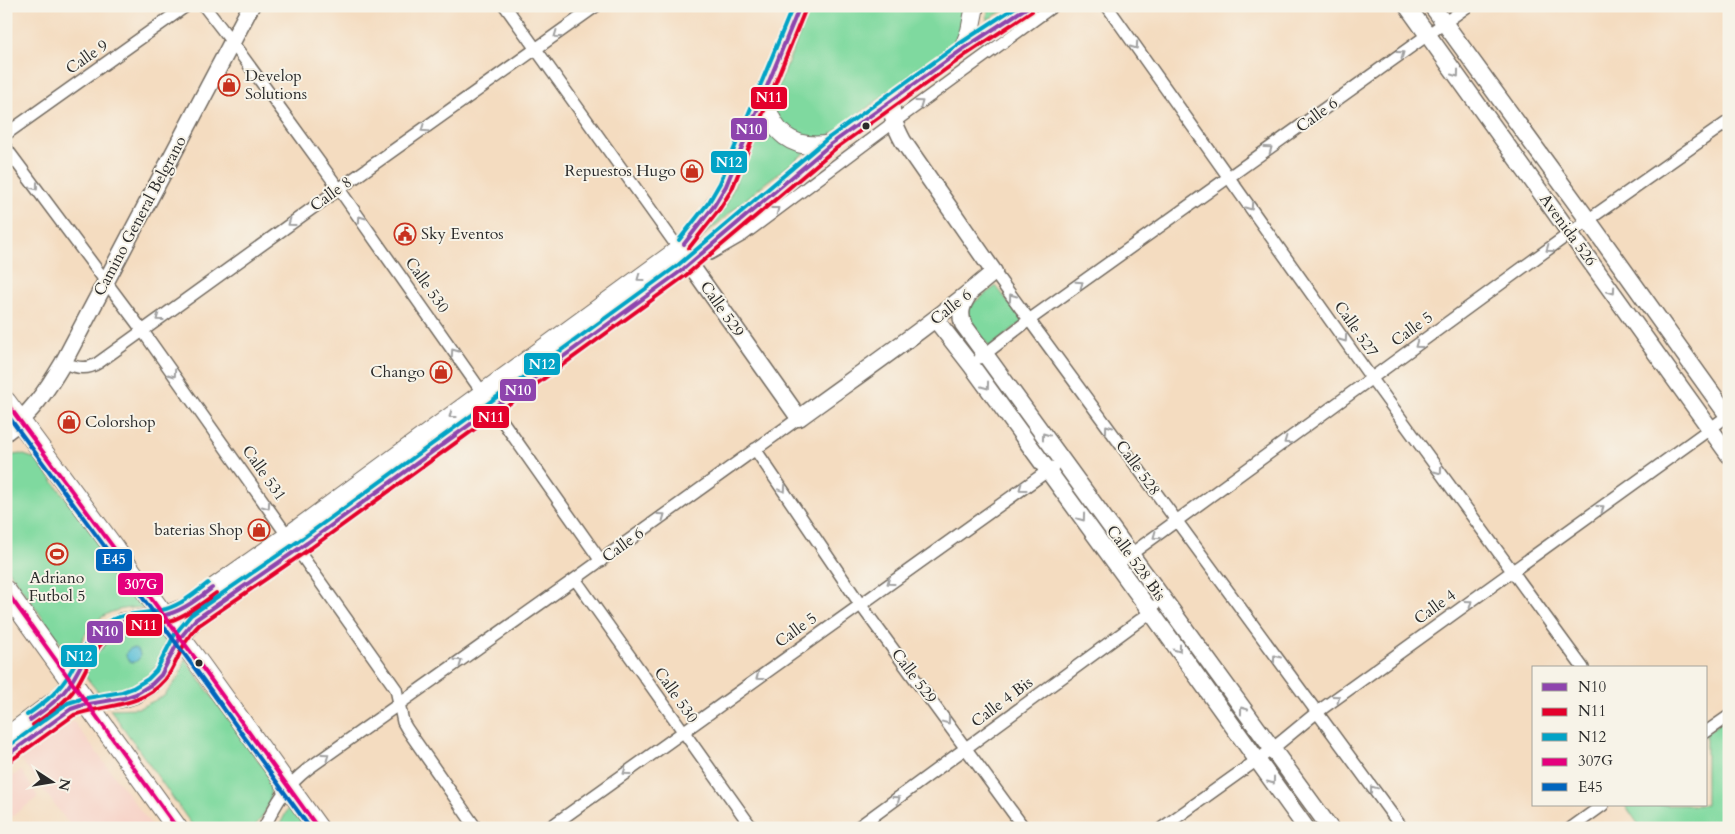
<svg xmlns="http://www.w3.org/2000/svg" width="1735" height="834" font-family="Cardo,serif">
  <rect width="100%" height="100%" fill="#f7f3e8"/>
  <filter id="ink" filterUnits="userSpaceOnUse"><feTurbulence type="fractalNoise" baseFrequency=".02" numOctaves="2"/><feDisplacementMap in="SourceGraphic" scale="10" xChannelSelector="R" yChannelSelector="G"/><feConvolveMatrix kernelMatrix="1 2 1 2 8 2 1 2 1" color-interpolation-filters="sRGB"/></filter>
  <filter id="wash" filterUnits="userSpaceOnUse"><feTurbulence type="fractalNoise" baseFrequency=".0096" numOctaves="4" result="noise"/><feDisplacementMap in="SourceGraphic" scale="20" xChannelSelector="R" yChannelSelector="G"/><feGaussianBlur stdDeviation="1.12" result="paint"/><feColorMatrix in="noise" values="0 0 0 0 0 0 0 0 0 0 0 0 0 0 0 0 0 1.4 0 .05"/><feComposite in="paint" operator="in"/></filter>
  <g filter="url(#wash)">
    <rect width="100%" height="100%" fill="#f4dcc0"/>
    <!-- built -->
    <path fill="#f7d1c6" d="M73 721 152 826 149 828H72L21 760Z
      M21 770 38 797 6 821V781Z"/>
    <!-- green -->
    <path fill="#7fd99f" stroke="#558265" d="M811 6H970L960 40 826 138 798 136 778 121 772 102Z
      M988 6H1011L987 20Z
      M764 117 809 150 764 184 696 242 726 205Z
      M996 286 1023 321 990 347 967 318 968 307Z
      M21 454 36 459 150 608C106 605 88 620 73 660L6 567V456Z
      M132 623 157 626 170 641C164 665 141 686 117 693 112 695 103 693 98 692L86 677 89 657 106 635Z
      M185 659 266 771C275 793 270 810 253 828H196L192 825 110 709 139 708 164 696 179 677Z
      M1729 717V828H1641L1625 805H1706V733Z
      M293 806 309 828H278L289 807Z"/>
    <!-- water -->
    <path fill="#5abfd7" stroke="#427581" d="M126 655a7 7 0 1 1 14 0a7 7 0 1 1-14 0Z"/>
  </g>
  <g filter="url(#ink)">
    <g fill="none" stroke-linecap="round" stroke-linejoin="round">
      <!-- street casing -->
      <g stroke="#71695f" stroke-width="14">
        <path id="street" d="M204 6 232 42 339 189 601 561
          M505 6 679 249 690 264 696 261
          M1107 6 1372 379 1583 668
          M6 134 186 6
          M6 148 142 330 396 689 403 722 407 729 476 828
          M710 254 743 235 894 122 1053 6
          M994 272 1402 828
          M980 358 1029 320 1468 6
          M63 363C76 367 86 371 98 363L339 189 596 6
          M755 449 860 604 1024 828
          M1116 565 1588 220 1729 121
          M575 579 752 828
          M1706 732 1729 716
          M264 828C277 801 285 787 309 768L575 579 799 418
          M549 828 1053 467
          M857 828 1151 612 1154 606
          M1162 828 1271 750 1316 713 1729 415
          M1571 828 1603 805"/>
      </g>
      <!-- secondary casing -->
      <g stroke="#71695f" stroke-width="19">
        <path id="secondary" d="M1407 6 1729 455
          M1432 6 1588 220 1729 417
          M963 49 1029 6
          M690 264 799 418C865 370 932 324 994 272L903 141C896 128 890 115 892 99
          M969 294C962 305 959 311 963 324L1330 828
          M936 320 971 365 1151 612 1306 828
          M6 432C31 414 47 390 63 363L251 6"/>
      </g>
      <!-- primary casing -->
      <g stroke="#71695f" stroke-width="20">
        <path id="primary" d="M765 94C769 133 793 151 831 144
          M6 737 61 696 69 685 88 651 106 630 122 622 163 616 186 607 297 529 679 249C697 230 713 209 726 186L800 6
          M6 756 71 709 83 705 124 698 136 694 152 684 161 675 168 663 180 638 195 620 307 543 681 271 831 144 963 49 970 31 975 6"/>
      </g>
      <!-- highway casing -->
      <g stroke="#71695f" stroke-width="22">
        <path id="highway" d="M6 402 201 666 318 828
          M6 591 177 828"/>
      </g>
      <!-- street -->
      <use href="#street" stroke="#fff" stroke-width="11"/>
      <!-- secondary -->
      <use href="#secondary" stroke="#fff" stroke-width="16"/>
      <!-- primary -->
      <use href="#primary" stroke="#fff" stroke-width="18"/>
      <!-- highway -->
      <use href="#highway" stroke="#fff" stroke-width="20"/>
      <!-- bus-1 casing -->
      <g stroke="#f7f3e8" stroke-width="8">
        <path id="bus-1" d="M684 244 714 206 726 186 800 6
          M30 720C45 710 60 699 70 684 82 666 89 644 107 630 125 616 149 621 169 614 185 609 199 598 212 588
          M6 756 71 709 83 705 124 698 136 694 152 684 161 675 180 638 195 620 307 543 681 271 831 144 963 49 1029 6"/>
      </g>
      <!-- bus-2 casing -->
      <g stroke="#f7f3e8" stroke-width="8">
        <path id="bus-2" d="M689 248 719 210 732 189 806 8
          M33 725C49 714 65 703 76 687 87 669 94 648 110 635 127 623 150 626 170 621 187 615 201 604 216 593
          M10 761 74 715C106 704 141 708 165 680 174 669 178 655 185 643 189 636 194 630 199 625L311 548 685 276 835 149 967 54 1032 11"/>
      </g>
      <!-- bus-3 casing -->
      <g stroke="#f7f3e8" stroke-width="8">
        <path id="bus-3" d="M679 240 709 202 720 183 793 6
          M27 715C41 705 56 694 66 679 78 660 85 639 103 625 121 611 145 615 166 609 182 604 195 593 208 583
          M6 748 68 703 81 699 122 692 133 688 148 679 156 671 175 634 191 615 303 538 677 266 827 139 959 44 1017 6"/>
      </g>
      <!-- bus-4 casing -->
      <g stroke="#f7f3e8" stroke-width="8">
        <path id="bus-4" d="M6 402 201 666 318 828
          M6 591 177 828"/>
      </g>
      <!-- bus-5 casing -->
      <g stroke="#f7f3e8" stroke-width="8">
        <path id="bus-5" d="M6 413 196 670 310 828"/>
      </g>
      <!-- bus-1 -->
      <use href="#bus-1" stroke="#8e44ad" stroke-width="4"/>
      <!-- bus-2 -->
      <use href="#bus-2" stroke="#e4002b" stroke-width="4"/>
      <!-- bus-3 -->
      <use href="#bus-3" stroke="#02a3c6" stroke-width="4"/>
      <!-- bus-4 -->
      <use href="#bus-4" stroke="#e5007d" stroke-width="4"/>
      <!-- bus-5 -->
      <use href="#bus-5" stroke="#0065bd" stroke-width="4"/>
    </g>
    <!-- one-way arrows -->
    <defs><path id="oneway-chevron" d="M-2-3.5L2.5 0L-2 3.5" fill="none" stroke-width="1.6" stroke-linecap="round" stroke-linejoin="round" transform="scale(1.25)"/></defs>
    <g stroke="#a0a0a0">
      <use href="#oneway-chevron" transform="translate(557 35) rotate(144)"/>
      <use href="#oneway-chevron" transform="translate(1135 46) rotate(55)"/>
      <use href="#oneway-chevron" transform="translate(1401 54) rotate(-36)"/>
      <use href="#oneway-chevron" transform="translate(1456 74) rotate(54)"/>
      <use href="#oneway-chevron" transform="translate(920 103) rotate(-36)"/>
      <use href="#oneway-chevron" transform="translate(424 129) rotate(145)"/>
      <use href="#oneway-chevron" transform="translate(1269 149) rotate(-36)"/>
      <use href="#oneway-chevron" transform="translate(35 187) rotate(53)"/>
      <use href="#oneway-chevron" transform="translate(1250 207) rotate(55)"/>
      <use href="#oneway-chevron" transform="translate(776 210) rotate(-37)"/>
      <use href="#oneway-chevron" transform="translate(361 219) rotate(-125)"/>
      <use href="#oneway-chevron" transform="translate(291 223) rotate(144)"/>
      <use href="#oneway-chevron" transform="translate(1549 249) rotate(144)"/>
      <use href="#oneway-chevron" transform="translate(640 278) rotate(144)"/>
      <use href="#oneway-chevron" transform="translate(1080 284) rotate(-35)"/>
      <use href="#oneway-chevron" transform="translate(1612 291) rotate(55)"/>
      <use href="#oneway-chevron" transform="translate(1012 297) rotate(-126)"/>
      <use href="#oneway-chevron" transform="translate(159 318) rotate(144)"/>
      <use href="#oneway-chevron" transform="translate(1344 339) rotate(55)"/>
      <use href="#oneway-chevron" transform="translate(1418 345) rotate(144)"/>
      <use href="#oneway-chevron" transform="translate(454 352) rotate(-125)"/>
      <use href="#oneway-chevron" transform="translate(173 374) rotate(55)"/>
      <use href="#oneway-chevron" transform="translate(986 386) rotate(54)"/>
      <use href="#oneway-chevron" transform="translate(452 415) rotate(143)"/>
      <use href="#oneway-chevron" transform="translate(1108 428) rotate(-126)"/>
      <use href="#oneway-chevron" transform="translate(1045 436) rotate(-126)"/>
      <use href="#oneway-chevron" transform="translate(1287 441) rotate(144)"/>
      <use href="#oneway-chevron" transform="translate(1439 471) rotate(54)"/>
      <use href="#oneway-chevron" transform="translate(1022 488) rotate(144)"/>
      <use href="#oneway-chevron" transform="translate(783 489) rotate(56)"/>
      <use href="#oneway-chevron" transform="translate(267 506) rotate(55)"/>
      <use href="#oneway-chevron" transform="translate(1601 508) rotate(-36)"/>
      <use href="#oneway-chevron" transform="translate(662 516) rotate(-36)"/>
      <use href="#oneway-chevron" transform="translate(1082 518) rotate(54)"/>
      <use href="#oneway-chevron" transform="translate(1156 536) rotate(144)"/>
      <use href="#oneway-chevron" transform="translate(890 582) rotate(144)"/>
      <use href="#oneway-chevron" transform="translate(1469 603) rotate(-36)"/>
      <use href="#oneway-chevron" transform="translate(1178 649) rotate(54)"/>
      <use href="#oneway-chevron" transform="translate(1276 658) rotate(-126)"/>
      <use href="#oneway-chevron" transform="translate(459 662) rotate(-35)"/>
      <use href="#oneway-chevron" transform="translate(759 677) rotate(144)"/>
      <use href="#oneway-chevron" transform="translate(1337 698) rotate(-36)"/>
      <use href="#oneway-chevron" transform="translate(1243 710) rotate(-126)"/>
      <use href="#oneway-chevron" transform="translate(947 721) rotate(53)"/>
      <use href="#oneway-chevron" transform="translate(326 756) rotate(-36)"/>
      <use href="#oneway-chevron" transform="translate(626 772) rotate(144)"/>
      <use href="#oneway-chevron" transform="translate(1272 781) rotate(54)"/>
      <use href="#oneway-chevron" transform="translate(1373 789) rotate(-127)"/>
      <use href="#oneway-chevron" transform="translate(897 799) rotate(-36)"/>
    </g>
  </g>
  <!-- icons -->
  <defs>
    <g id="shop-ring" transform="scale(1.125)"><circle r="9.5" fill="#f7f3e8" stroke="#c8321e" stroke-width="1.5"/><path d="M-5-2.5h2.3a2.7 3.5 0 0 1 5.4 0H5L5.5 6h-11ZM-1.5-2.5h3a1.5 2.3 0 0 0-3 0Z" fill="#c8321e"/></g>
    <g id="civic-ring" transform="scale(1.125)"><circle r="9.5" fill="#f7f3e8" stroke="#c8321e" stroke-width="1.5"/><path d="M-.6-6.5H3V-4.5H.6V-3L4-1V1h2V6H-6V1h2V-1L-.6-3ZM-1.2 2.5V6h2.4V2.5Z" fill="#c8321e"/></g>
    <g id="stadium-ring" transform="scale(1.125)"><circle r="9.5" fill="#f7f3e8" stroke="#c8321e" stroke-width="1.5"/><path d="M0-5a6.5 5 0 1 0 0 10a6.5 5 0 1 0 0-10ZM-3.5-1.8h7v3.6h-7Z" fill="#c8321e"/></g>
  </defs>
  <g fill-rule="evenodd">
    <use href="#shop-ring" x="229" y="85"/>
    <use href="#shop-ring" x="692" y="171"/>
    <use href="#civic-ring" x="405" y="234"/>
    <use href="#shop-ring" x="441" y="372"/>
    <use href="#shop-ring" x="69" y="422"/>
    <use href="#shop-ring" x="259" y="530"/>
    <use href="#stadium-ring" x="57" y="554"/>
  </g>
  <!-- markers -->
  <g fill="#2b2b2b" stroke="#f7f3e8" stroke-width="2">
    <circle cx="866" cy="126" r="4.5"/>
    <circle cx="199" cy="663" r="4.5"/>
  </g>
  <g text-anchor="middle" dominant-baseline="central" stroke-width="4" stroke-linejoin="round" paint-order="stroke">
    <!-- street labels -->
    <g font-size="16" fill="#2b2b2b" stroke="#f7f3e8">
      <text transform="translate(87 57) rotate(-35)">Calle 9</text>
      <text transform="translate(1317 115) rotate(-36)">Calle 6</text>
      <text transform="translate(331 194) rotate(-36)">Calle 8</text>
      <text transform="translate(140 216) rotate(-62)">Camino General Belgrano</text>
      <text transform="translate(1568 230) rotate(54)">Avenida 526</text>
      <text transform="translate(427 285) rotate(55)">Calle 530</text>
      <text transform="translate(951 307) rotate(-38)">Calle 6</text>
      <text transform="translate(722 309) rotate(55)">Calle 529</text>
      <text transform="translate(1356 329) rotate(55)">Calle 527</text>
      <text transform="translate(1412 329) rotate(-36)">Calle 5</text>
      <text transform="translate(1138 468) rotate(54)">Calle 528</text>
      <text transform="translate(264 473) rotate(55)">Calle 531</text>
      <text transform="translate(623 545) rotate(-36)">Calle 6</text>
      <text transform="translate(1136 563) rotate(54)">Calle 528 Bis</text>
      <text transform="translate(1435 607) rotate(-36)">Calle 4</text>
      <text transform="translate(796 630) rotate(-36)">Calle 5</text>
      <text transform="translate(914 676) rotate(53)">Calle 529</text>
      <text transform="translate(676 695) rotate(55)">Calle 530</text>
      <text transform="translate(1002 702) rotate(-37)">Calle 4 Bis</text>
    </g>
    <!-- poi labels -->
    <g font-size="16" fill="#2b2b2b" stroke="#f7f3e8" text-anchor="start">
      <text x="245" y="76">Develop<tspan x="245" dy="18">Solutions</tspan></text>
      <text x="676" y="171" text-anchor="end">Repuestos Hugo</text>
      <text x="421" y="234">Sky Eventos</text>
      <text x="425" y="372" text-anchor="end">Chango</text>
      <text x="85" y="422">Colorshop</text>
      <text x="243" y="530" text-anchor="end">baterias Shop</text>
      <text x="57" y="578" text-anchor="middle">Adriano<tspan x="57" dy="18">Futbol 5</tspan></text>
    </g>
  </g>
  <g stroke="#f7f3e8" stroke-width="2">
    <rect x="750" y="86" width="38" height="24" rx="5" fill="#e4002b"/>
    <rect x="730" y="117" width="38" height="24" rx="5" fill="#8e44ad"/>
    <rect x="710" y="150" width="38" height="24" rx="5" fill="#02a3c6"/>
    <rect x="523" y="352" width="38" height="24" rx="5" fill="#02a3c6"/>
    <rect x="499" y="378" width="38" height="24" rx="5" fill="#8e44ad"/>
    <rect x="472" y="405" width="38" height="24" rx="5" fill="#e4002b"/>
    <rect x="95" y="548" width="38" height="24" rx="5" fill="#0065bd"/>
    <rect x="117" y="572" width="47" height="24" rx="5" fill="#e5007d"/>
    <rect x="125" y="613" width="38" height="24" rx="5" fill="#e4002b"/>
    <rect x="86" y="620" width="38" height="24" rx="5" fill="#8e44ad"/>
    <rect x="60" y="644" width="38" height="24" rx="5" fill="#02a3c6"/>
  </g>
  <g font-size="14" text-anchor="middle" font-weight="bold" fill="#fff">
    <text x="769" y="102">N11</text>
    <text x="749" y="134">N10</text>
    <text x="729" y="167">N12</text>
    <text x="542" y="369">N12</text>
    <text x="518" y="395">N10</text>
    <text x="491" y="422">N11</text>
    <text x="114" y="564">E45</text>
    <text x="141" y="589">307G</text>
    <text x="144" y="630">N11</text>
    <text x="105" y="636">N10</text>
    <text x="79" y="661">N12</text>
  </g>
  <!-- margin -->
  <rect width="1735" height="834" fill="none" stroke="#f7f3e8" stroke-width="25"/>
  <!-- legend -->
  <rect x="1532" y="666" width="175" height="140" fill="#f7f3e8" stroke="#a5a39c"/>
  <rect x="1542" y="683" width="25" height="8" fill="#8e44ad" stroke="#a5a39c"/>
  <text x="1578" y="692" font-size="15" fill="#2b2b2b">N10</text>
  <rect x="1542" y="708" width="25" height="8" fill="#e4002b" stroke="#a5a39c"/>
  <text x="1578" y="716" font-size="15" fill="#2b2b2b">N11</text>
  <rect x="1542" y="733" width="25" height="8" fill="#02a3c6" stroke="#a5a39c"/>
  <text x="1578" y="742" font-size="15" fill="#2b2b2b">N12</text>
  <rect x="1542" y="758" width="25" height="8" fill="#e5007d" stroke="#a5a39c"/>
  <text x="1578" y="766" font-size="15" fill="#2b2b2b">307G</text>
  <rect x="1542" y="783" width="25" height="8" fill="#0065bd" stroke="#a5a39c"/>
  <text x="1578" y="792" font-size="15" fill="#2b2b2b">E45</text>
  <!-- north arrow -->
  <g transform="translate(52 782) rotate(102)" stroke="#f7f3e8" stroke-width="4" paint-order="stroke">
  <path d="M0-4L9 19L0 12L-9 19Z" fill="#2b2b2b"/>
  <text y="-8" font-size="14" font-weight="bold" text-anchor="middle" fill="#2b2b2b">N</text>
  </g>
</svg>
